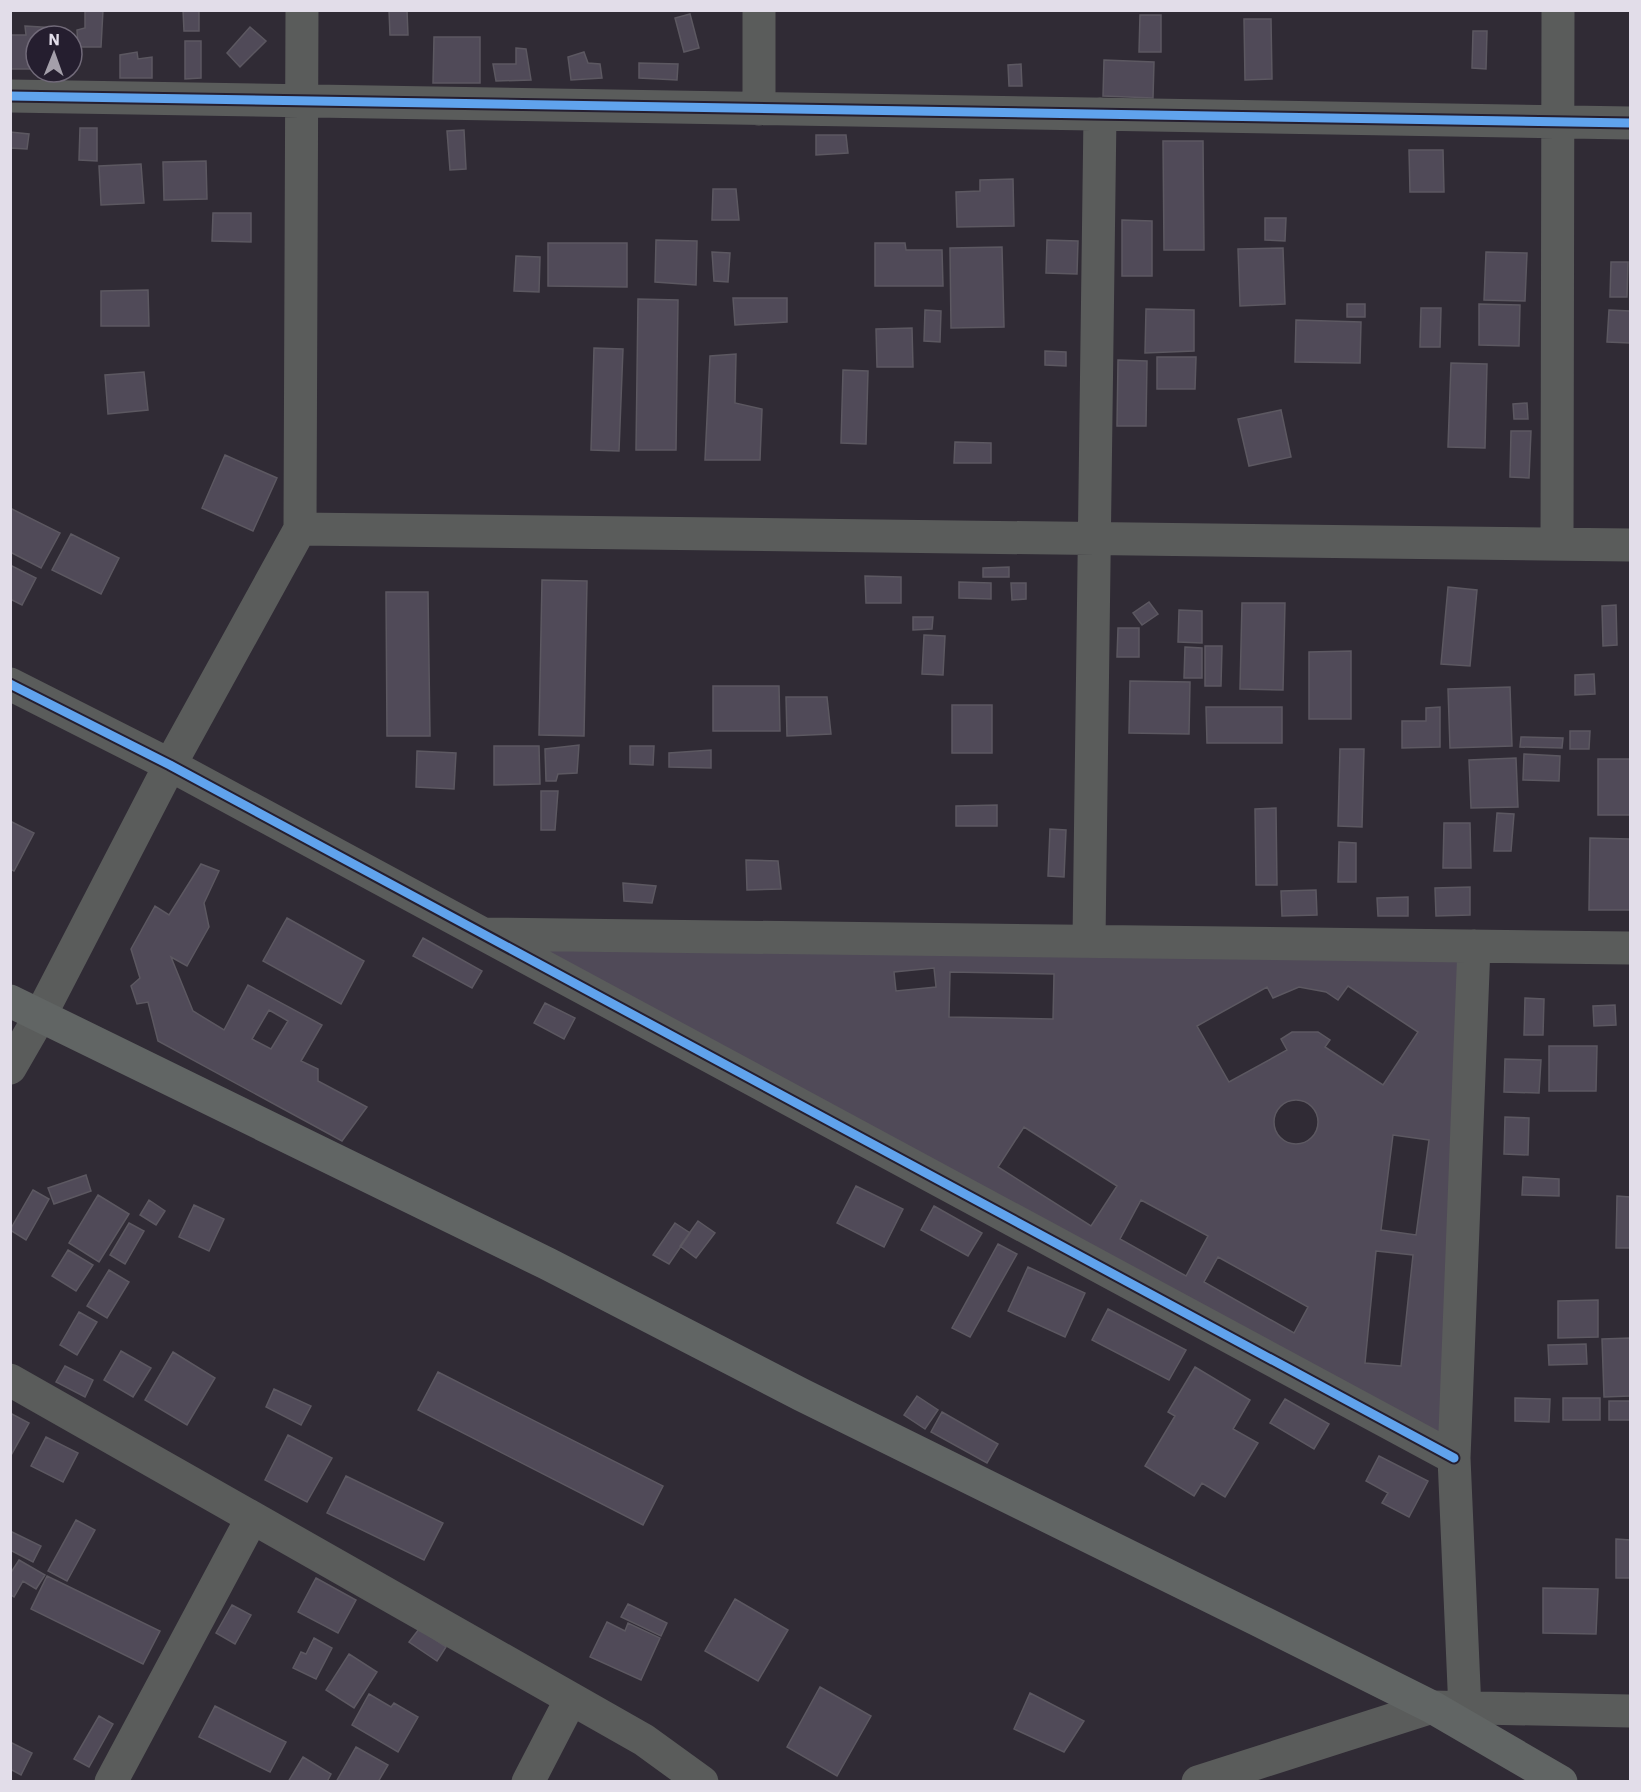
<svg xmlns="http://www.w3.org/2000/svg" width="1641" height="1792" font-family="'IBM Plex Sans',sans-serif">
  <rect width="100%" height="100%" fill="#302b35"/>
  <!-- building -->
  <path fill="#504a58" stroke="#5c5861" stroke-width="1.5" fill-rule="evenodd" d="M85 10H103L101 47H78L77 30 85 28Z
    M183 10H199V31H184Z
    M389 10H407L408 35H390Z
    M690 14 699 48 684 52 675 18Z
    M1140 15H1161V52H1139Z
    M1244 19H1271L1272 79 1245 80Z
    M25 26 57 28V36H36V69H10V35H26Z
    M250 27 266 41 240 67 227 53Z
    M1473 31H1487L1486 69 1472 68Z
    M434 37H480V83H433Z
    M185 41H201V78L185 79Z
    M516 48 526 49 531 80 496 81 493 64H516Z
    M137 52 138 59 152 57V78H120V55Z
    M584 52 588 63 600 64 602 78 571 80 568 57Z
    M1104 60 1154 62 1153 98 1103 96Z
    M639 63 678 64 677 80 639 78Z
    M1021 64 1022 86H1009L1008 65Z
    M80 128H97V161L79 160Z
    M464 130 466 169 450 170 447 131Z
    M10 132 29 134 27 149 10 148Z
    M816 135H846L848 153 816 155Z
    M1163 141H1203L1204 250H1164Z
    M1409 150H1443L1444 192H1410Z
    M206 161 207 199 164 200 163 162Z
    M141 164 144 203 101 205 99 166Z
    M1013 179 1014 226 957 227 956 192 980 191V180Z
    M713 189H736L739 220H712Z
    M213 213H251V242L212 241Z
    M1265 218H1286L1285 241 1265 240Z
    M1122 220 1152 221V276H1122Z
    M656 240 697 241 696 285 655 282Z
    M1047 240 1078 241 1077 274 1046 273Z
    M548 243H627V287L548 286Z
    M875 243H905L906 250H942L943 286H875Z
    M1002 247 1004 327 951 328 950 248Z
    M1283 248 1285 304 1240 306 1238 249Z
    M712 252 730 253 728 282 714 281Z
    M1486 252 1527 253 1525 301 1484 300Z
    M516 256 540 257 539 292 514 291Z
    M1611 262H1628L1627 297H1610Z
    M148 290 149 326H101V291Z
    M733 298H787V322L735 325Z
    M638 299 678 300 676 450H636Z
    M1347 304H1365V317H1347Z
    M1479 304 1520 305 1519 346 1479 345Z
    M1421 308H1441L1440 347H1420Z
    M1146 309 1194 310V351L1145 353Z
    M925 310 941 311 940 342 924 341Z
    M1609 310 1630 311V343L1607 342Z
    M1296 320 1361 322 1360 363 1295 362Z
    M912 328 913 367H877L876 329Z
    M594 348 623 349 619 451 591 450Z
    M1045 351 1066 352V366L1045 365Z
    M736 354 735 403 762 409 760 460H705L710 356Z
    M1157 357H1196L1195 389H1157Z
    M1118 360 1147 361 1146 426H1117Z
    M1451 363 1487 364 1485 448 1448 447Z
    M843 370 868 371 866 444 841 443Z
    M144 372 148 410 108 414 105 375Z
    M1527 403 1528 419H1514L1513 404Z
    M1281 410 1291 457 1249 466 1238 419Z
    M1511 431H1531L1529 478 1510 477Z
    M955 442 991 443V463H954Z
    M225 455 277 478 253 531 202 508Z
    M10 508 60 533 41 568 10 552Z
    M71 534 119 558 101 594 52 570Z
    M10 565 36 578 22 605 10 599Z
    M1009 567V577H983V568Z
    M865 576 901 577V603H866Z
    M542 580 587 581 584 736 539 735Z
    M959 582 991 583V599L959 598Z
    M1011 583H1026V599L1012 600Z
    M1448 587 1477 590 1470 666 1441 664Z
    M386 592H428L430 736H387Z
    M1149 602 1158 614 1142 625 1133 613Z
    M1242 603H1285L1283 690 1240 689Z
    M1616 605 1617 645 1603 646 1602 606Z
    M1179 610 1202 611V643L1178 642Z
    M913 617H933L932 629 913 630Z
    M1118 628H1139V657H1117Z
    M924 635 945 636 943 675 922 674Z
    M1205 646H1222L1221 686H1205Z
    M1185 647 1202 648V678H1184Z
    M1351 651V719H1309V652Z
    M1594 674 1595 694 1575 695V675Z
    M1130 681 1190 682 1189 734 1129 733Z
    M713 686H779L780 731H713Z
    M1510 687 1512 746 1450 748 1448 689Z
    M786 697H827L831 734 787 736Z
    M952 705H992V753H952Z
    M1206 707H1282V743H1207Z
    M1440 707V747L1402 748V721H1426V708Z
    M1570 731H1590L1589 749H1570Z
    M1521 737 1563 738 1562 748 1520 747Z
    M579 745 577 773 558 774 556 781H546L545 749Z
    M494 746H539L540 784 494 785Z
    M630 746H654L653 765 630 764Z
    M1340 749H1364L1362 827 1338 826Z
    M711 750V768L669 767V753Z
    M417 751 456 753 454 789 416 787Z
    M1524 754 1560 756 1559 781 1523 780Z
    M1516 758 1518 807 1471 808 1469 760Z
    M1598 759H1630V815H1598Z
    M541 791H558L555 830H541Z
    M997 805V826H956V806Z
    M1276 808 1277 885H1256L1255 809Z
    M1497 813 1514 814 1511 851H1494Z
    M10 821 34 833 14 871 10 869Z
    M1444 823H1470L1471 868H1443Z
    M1050 829 1066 830 1064 877 1048 876Z
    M1590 838 1630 839V910H1589Z
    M1339 842 1356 843V882H1338Z
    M746 860 778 861 781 889 747 890Z
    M201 864 219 871 204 903 209 927 187 966 171 957 193 1011 224 1030 248 985 322 1025 301 1061 318 1069V1081L367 1107 342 1141 158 1041 148 1002 137 1004 131 986 140 978 131 949 155 906 169 915ZM269 1010 288 1021 271 1049 252 1039Z
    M623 883 656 886 652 903 624 901Z
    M1470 887V915L1436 916 1435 888Z
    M1316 890 1317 915 1282 916 1281 891Z
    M1408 897V916H1378L1377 898Z
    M287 918 364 961 341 1004 263 961Z
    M482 934 1474 946 1454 1458Z
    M423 938 482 971 472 988 413 956Z
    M934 968 936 987 896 991 894 972Z
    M950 972 1054 974 1053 1019 949 1017Z
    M1348 986 1418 1032 1383 1085 1325 1047 1330 1040 1318 1032H1292L1281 1039 1287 1050 1229 1082 1197 1026 1267 987 1273 998 1299 987 1326 992 1338 1000Z
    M1525 998 1544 999 1543 1035H1524Z
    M545 1003 575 1018 564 1039 534 1023Z
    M1615 1005 1616 1025 1594 1026 1593 1006Z
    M1549 1046H1597L1596 1091H1549Z
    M1505 1059 1541 1060 1539 1093 1504 1092Z
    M1274 1122a22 22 0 1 1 44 0a22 22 0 1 1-44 0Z
    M1505 1117 1529 1118 1528 1155 1504 1154Z
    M1024 1127 1117 1186 1091 1226 998 1167Z
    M1393 1135 1429 1140 1416 1235 1381 1230Z
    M86 1175 91 1191 54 1204 48 1188Z
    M1523 1177 1559 1179V1196L1522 1195Z
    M856 1186 903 1209 884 1247 837 1223Z
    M33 1190 49 1199 26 1240 10 1230Z
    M98 1195 129 1214 99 1262 69 1243Z
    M1617 1196 1630 1197V1248H1616Z
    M149 1200 165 1211 156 1225 140 1215Z
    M1141 1200 1208 1236 1186 1276 1120 1239Z
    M194 1205 224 1219 209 1251 179 1237Z
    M934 1206 982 1233 968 1256 921 1230Z
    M698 1221 715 1233 696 1258 680 1246Z
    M129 1223 144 1231 125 1264 110 1255Z
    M675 1223 690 1233 669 1264 653 1255Z
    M998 1244 1017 1254 970 1337 952 1328Z
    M68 1250 93 1265 76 1291 52 1276Z
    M1376 1251 1413 1255 1401 1366 1365 1363Z
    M1218 1257 1308 1307 1294 1333 1204 1282Z
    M1028 1267 1085 1293 1065 1337 1008 1311Z
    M109 1270 129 1282 107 1318 87 1306Z
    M1598 1300V1337L1558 1338V1301Z
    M1108 1309 1186 1350 1169 1380 1092 1340Z
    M79 1312 97 1322 77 1355 60 1345Z
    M1630 1338V1396L1604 1397 1602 1339Z
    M1586 1344 1587 1364 1549 1365 1548 1345Z
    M121 1351 151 1368 133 1397 104 1380Z
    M173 1352 215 1378 187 1425 145 1400Z
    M65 1366 93 1380 85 1397 56 1382Z
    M1195 1367 1250 1400 1233 1429 1258 1443 1225 1497 1202 1483 1194 1496 1145 1466 1175 1416 1168 1412Z
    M438 1372 663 1486 643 1525 418 1410Z
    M274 1389 311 1406 301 1425 266 1407Z
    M917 1396 938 1410 925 1429 904 1415Z
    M1515 1398 1550 1399 1549 1422 1515 1421Z
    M1563 1398H1600V1420H1563Z
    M1285 1399 1329 1424 1314 1449 1270 1423Z
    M1609 1401H1630V1420H1609Z
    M942 1412 998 1444 987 1463 931 1432Z
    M10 1413 29 1423 10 1457Z
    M288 1435 332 1458 307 1502 265 1480Z
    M46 1437 78 1453 63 1482 31 1466Z
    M1379 1456 1428 1481 1409 1517 1382 1503 1388 1493 1366 1481Z
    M346 1476 443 1523 424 1560 327 1513Z
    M76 1520 95 1530 67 1581 48 1571Z
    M10 1531 41 1546 33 1562 10 1550Z
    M1616 1539 1630 1540V1578H1616Z
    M19 1560 45 1575 36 1589 23 1581 14 1597 10 1594V1574Z
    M47 1576 160 1631 143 1664 31 1609Z
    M316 1578 356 1600 338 1633 298 1612Z
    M1543 1588 1598 1589 1596 1634 1543 1633Z
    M735 1599 788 1630 758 1681 705 1651Z
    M628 1604 667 1623 661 1636 621 1617Z
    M232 1605 251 1615 235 1644 216 1633Z
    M607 1622 625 1631 628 1623 660 1638 641 1680 590 1657Z
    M419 1629 446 1647 437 1661 409 1642Z
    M314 1638 332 1648 316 1679 293 1668 301 1652 306 1654Z
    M349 1654 377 1672 354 1708 326 1690Z
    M820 1687 871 1716 837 1776 787 1747Z
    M1030 1693 1084 1721 1064 1752 1014 1729Z
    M369 1694 391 1707 394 1703 418 1717 398 1752 352 1725Z
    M215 1706 286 1742 270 1772 199 1737Z
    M99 1716 113 1724 89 1767 74 1759Z
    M10 1742 32 1753 21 1775 10 1769Z
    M356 1747 388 1765 378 1782H336Z
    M303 1757 331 1774 327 1782H288Z"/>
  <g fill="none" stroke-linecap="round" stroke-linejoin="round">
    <!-- street -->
    <path stroke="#5a5c5b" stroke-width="33" d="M759 10V109
      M10 96 1630 123
      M300 529 1630 545
      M1557 544 1558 10
      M10 684 170 765 1454 1458
      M487 934 1630 948
      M1089 941 1100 114
      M10 1068 40 1016 170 765 300 529 302 10
      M10 1380 644 1740 702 1782
      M1465 1710 1454 1458 1474 946
      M111 1782 252 1518
      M528 1782 571 1699
      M1198 1782 1432 1707 1630 1711"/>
    <!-- primary -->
    <path stroke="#616564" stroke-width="33" d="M10 1001 548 1264 802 1395 1260 1621 1432 1707 1561 1782"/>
    <!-- cycleway casing -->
    <g stroke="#251e2f" stroke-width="13">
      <path id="cycleway" d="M10 96 1630 123
        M10 684 170 765 1454 1458"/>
    </g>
    <!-- cycleway -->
    <use href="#cycleway" stroke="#60a3ed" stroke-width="9"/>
  </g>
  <!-- border -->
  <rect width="1641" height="1792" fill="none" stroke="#e2dde9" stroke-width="24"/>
  <!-- north arrow -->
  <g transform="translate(54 54) rotate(1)"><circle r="28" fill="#251e2f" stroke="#716a79" stroke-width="1.5"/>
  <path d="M0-4.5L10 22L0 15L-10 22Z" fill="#a49faa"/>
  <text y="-9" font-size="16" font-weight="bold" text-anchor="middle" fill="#e2dde9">N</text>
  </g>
</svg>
